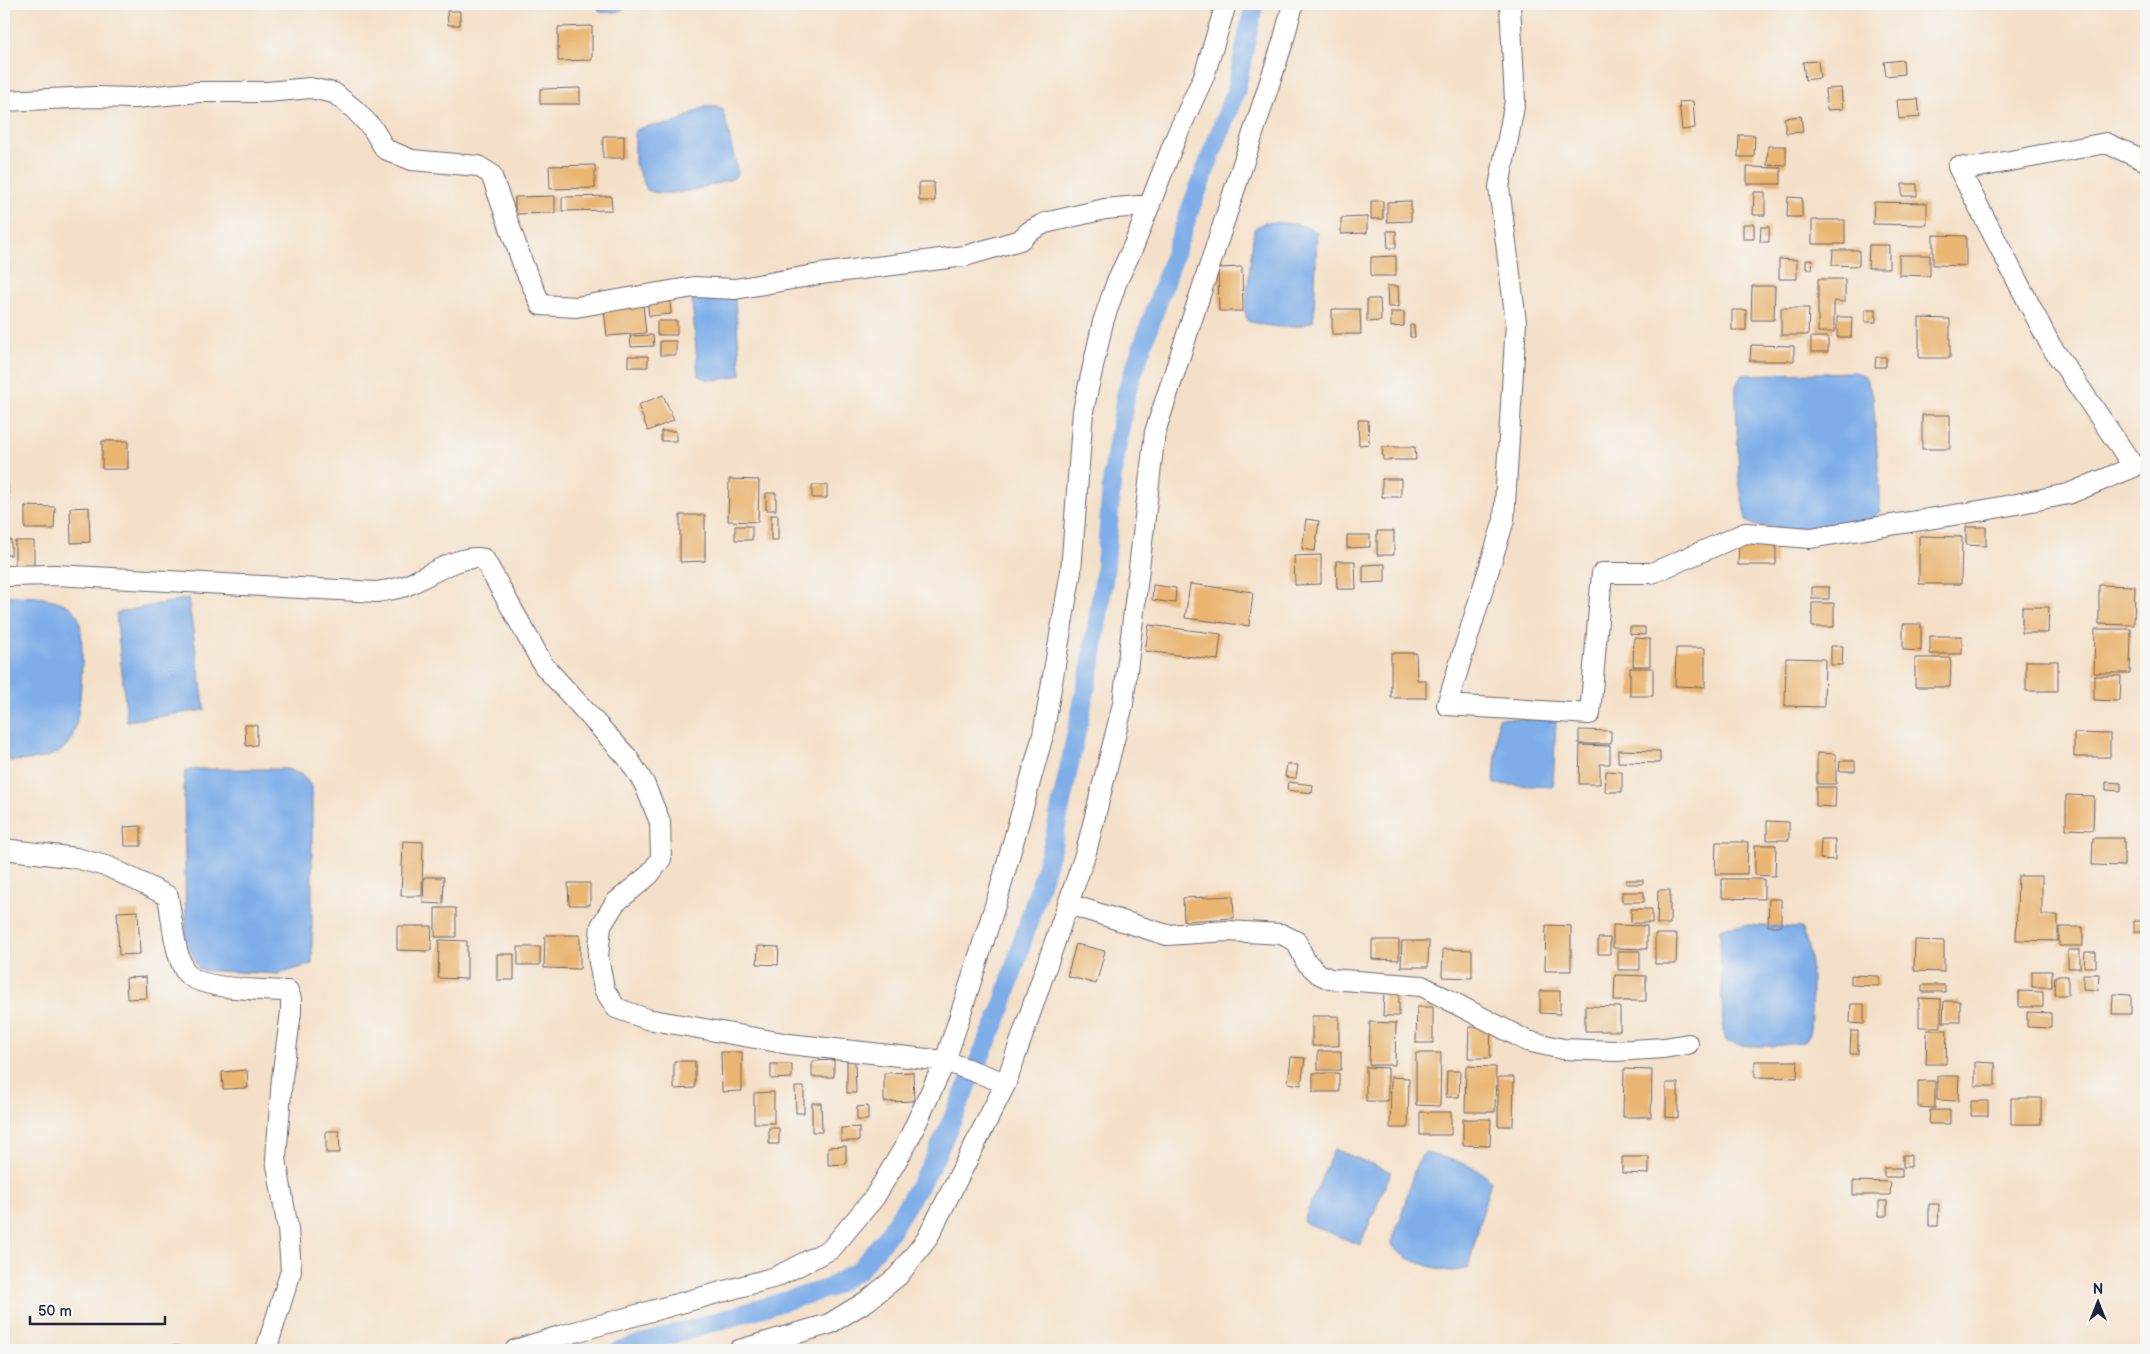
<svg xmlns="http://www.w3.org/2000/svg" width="2150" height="1354" font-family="'Balsamiq Sans',sans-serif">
  <rect width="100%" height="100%" fill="#f6f6f2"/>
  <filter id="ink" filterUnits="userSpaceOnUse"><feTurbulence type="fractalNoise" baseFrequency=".02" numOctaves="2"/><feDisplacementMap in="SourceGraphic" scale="10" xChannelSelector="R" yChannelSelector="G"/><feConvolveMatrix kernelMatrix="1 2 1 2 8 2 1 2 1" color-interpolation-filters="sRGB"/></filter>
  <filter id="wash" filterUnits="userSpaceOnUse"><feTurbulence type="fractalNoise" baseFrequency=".0096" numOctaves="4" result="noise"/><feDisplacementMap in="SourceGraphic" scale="20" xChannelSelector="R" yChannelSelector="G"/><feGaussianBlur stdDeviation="1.12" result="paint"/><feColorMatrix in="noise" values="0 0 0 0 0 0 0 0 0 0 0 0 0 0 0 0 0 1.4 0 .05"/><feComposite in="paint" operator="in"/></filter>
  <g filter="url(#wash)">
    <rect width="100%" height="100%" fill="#f4e0c8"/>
    <!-- water -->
    <path fill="#7eade8" stroke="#506892" d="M596 4H631L630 7 616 12H600Z
      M705 107H716L723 110 738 174 733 179C708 185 671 200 647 190L635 163V131C646 123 660 127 673 123 684 119 693 111 705 107Z
      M1264 222C1282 223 1300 222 1317 232L1314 314 1313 321C1295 331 1267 327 1248 321L1245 313 1254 229Z
      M716 295 726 296 735 299 741 375C727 378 710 384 698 375L692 298Z
      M1855 372 1865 376 1873 396 1880 491V511L1874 518 1819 530 1756 526 1746 521 1739 481 1736 398V386L1741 375Z
      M4 595C25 597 53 595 71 608 74 610 78 616 79 620 85 641 82 723 70 741 57 762 26 760 4 761Z
      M188 598 205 710 127 721 116 613Z
      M1498 718 1556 720 1553 787 1494 784Z
      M197 769H287L302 775 312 787V964L279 974 199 970 186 940 184 788 185 770Z
      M1746 925 1801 928C1817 961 1811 999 1810 1034L1804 1042C1784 1046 1744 1049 1726 1041L1723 1031 1720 929 1731 926Z
      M1334 1149 1391 1172 1360 1245 1303 1222Z
      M1425 1153C1444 1157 1479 1166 1491 1180L1468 1268C1463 1269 1457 1271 1452 1271 1438 1270 1400 1259 1393 1246 1390 1239 1395 1231 1398 1224 1406 1208 1412 1162 1425 1153Z"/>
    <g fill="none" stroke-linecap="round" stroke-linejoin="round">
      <!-- canal -->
      <path stroke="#7eade8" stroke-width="19" d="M620 1350 829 1288 859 1270 887 1236 920 1184 934 1160 1000 1013 1052 847 1091 664 1105 571 1112 478 1126 393 1190 210 1236 90 1254 4"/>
    </g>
    <g id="blocks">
      <!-- building -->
      <path fill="#e9b571" d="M447 11H460V25H448Z
        M592 26V60L558 61V27Z
        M1903 60 1904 74 1886 76 1884 62Z
        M1818 61 1820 78 1805 80 1803 62Z
        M580 88V104H540V89Z
        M1841 88 1843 109 1827 110 1825 89Z
        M1918 99 1920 117 1899 119 1897 100Z
        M1693 101 1695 128 1682 130 1679 102Z
        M1801 116 1803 132 1786 133 1784 118Z
        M1739 135H1755L1754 157H1738Z
        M603 136H624V158H603Z
        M1768 146H1786V166L1767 165Z
        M595 165V188L550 189 549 166Z
        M1747 167 1781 168V184H1747Z
        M919 182H934L935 201H919Z
        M1902 184H1917V196H1902Z
        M1754 192H1765V215H1753Z
        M555 196V213L515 214V197Z
        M611 196 612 210 562 211V197Z
        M1788 197 1802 198V217H1787Z
        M1371 201H1383V219H1371Z
        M1411 201V221L1387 222V202Z
        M1874 202 1927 203V225L1873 224Z
        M1367 217V233L1341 234V218Z
        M1812 220H1845V244H1812Z
        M1743 224H1754V239H1743Z
        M1761 227H1769V242H1760Z
        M1387 231H1396V248H1388Z
        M1933 235 1966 236V266L1933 265Z
        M1869 245H1889V268H1868Z
        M1833 250H1859V266L1832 265Z
        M1899 255H1930V276L1899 275Z
        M1396 256V276H1371V257Z
        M1779 259 1797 260V279H1779Z
        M1806 260H1813L1812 269H1806Z
        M1242 267 1243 311H1219L1218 268Z
        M1818 279H1845V302L1834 301V332H1818Z
        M1387 286H1398L1399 307H1388Z
        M1752 286H1775L1774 320H1751Z
        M670 298 671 314 649 316 647 300Z
        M1367 299H1380L1381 321 1367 322Z
        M643 305 646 333 607 336 604 309Z
        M1781 308H1809L1808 335H1781Z
        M1332 309H1360L1361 334H1332Z
        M1865 309H1876V322H1865Z
        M1732 310H1746V330H1732Z
        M1391 312H1404V326L1391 327Z
        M1837 317H1852L1851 337H1837Z
        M1919 318 1950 319V358H1919Z
        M657 321H677V335H657Z
        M1410 325H1414L1415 337H1410Z
        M653 335 654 346 631 347 630 336Z
        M1811 337H1828V352H1811Z
        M660 341H676V355H660Z
        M1751 345 1794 346V361H1750Z
        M628 356H648V367H628Z
        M1876 357H1886V367H1875Z
        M663 395 674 420 648 431 638 405Z
        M1922 415H1950V449H1922Z
        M1358 420H1368L1369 444 1359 445Z
        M661 431H676V441H661Z
        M102 441H128V469H102Z
        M1382 447H1415L1416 460H1383Z
        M7 471 9 500H4V472Z
        M729 479 759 480 758 522 728 521Z
        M1382 479H1401V497H1382Z
        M812 485H827V498H812Z
        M766 493H776V510H766Z
        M25 506 55 507 54 529H25Z
        M89 507 90 542 71 543 70 508Z
        M680 515H705V561L680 562Z
        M771 515H778V540H771Z
        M1306 519 1319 521 1315 551 1302 549Z
        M735 526H752V540H735Z
        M1966 527H1986V546L1966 545Z
        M1377 531H1394V555H1377Z
        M1347 535H1370V547L1347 548Z
        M1919 536 1962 537 1961 584H1919Z
        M4 540H11V555H4Z
        M1739 540H1776V565H1738Z
        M15 541H34V566H15Z
        M1321 555V584L1295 585 1294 556Z
        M1336 561H1355L1356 589H1337Z
        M1385 564V582L1363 583V565Z
        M1190 584 1253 592 1249 626 1185 618Z
        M1153 585 1176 588 1175 603 1152 600Z
        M2099 585 2135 586 2134 625 2099 624Z
        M1812 587H1829V599H1812Z
        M1812 603H1834V627H1812Z
        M2022 607H2049L2048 633H2022Z
        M1903 624H1921V651L1903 650Z
        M1149 625 1221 634 1218 660 1145 651Z
        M1630 627H1645V635L1630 634Z
        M2095 629H2131L2130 673H2094Z
        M1930 636H1962V654H1930Z
        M1634 638 1650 639V666H1633Z
        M1831 646H1843L1842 665H1831Z
        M1676 648H1705V687L1675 686Z
        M1391 653H1416L1417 680H1426V698H1391Z
        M1786 658 1825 659 1824 707 1785 706Z
        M1915 658H1951L1950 687H1915Z
        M2026 661H2058V691H2026Z
        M1630 668H1653V696H1630Z
        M2094 676H2121L2120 701 2094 700Z
        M245 725H257V745L246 746Z
        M1579 730 1611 731V744H1579Z
        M2074 733 2110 734V757H2074Z
        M1580 745 1610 746V764H1600V784H1579Z
        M1618 750 1660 751V763L1618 762Z
        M1817 753 1836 754V784H1817Z
        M1840 761H1855V771H1839Z
        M1287 764 1298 765 1296 778 1285 777Z
        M1606 771 1622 772V792H1605Z
        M1288 782 1313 785 1312 793 1287 790Z
        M2106 782 2121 783V791L2106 790Z
        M1816 787H1836L1835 807 1816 806Z
        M2066 795 2094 796 2093 830 2066 829Z
        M1767 821 1789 822V840H1767Z
        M141 826V846H125L124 827Z
        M2093 838H2124V866L2092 865Z
        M1821 839H1835V860L1820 859Z
        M403 841 423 842 422 896H401Z
        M1716 842H1748L1747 874H1715Z
        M1755 845H1776L1775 876 1755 875Z
        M2018 876H2042V915H2058V941L2016 940Z
        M424 877H444L443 904 423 903Z
        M1722 879H1764V899L1722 898Z
        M1626 880H1643V884H1626Z
        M568 883H590V905H569Z
        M1658 890H1670V924H1657Z
        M1622 892H1644V902H1622Z
        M1233 896 1234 918 1184 921 1183 898Z
        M1769 899H1781V926H1768Z
        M2143 906H2146V932H2134V921H2143Z
        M435 908H456V937H435Z
        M1631 909H1652V923H1631Z
        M138 911 140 954 119 955 117 912Z
        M1546 925 1571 926V971H1545Z
        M1613 925 1647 926V949L1613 948Z
        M397 926H432L431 951 397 950Z
        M2059 927H2083V946H2059Z
        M1655 934H1677L1676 964H1655Z
        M545 935H580V969L544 968Z
        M1598 938H1610V954H1598Z
        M439 940 467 941V979L438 978Z
        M1372 940H1399V960L1372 959Z
        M1915 940 1944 941V972L1914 971Z
        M1402 941H1429L1428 967H1401Z
        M1076 944 1105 951 1096 984 1067 976Z
        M758 946 779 947 778 965 757 964Z
        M518 947H540V965H518Z
        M1443 949 1472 950V978L1442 977Z
        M2068 950H2080V968H2068Z
        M1618 951H1640V970H1618Z
        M2085 952H2096V967H2084Z
        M497 954H514V980H497Z
        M2032 971H2052V987H2032Z
        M2083 974H2099L2098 990 2083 989Z
        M1615 975 1646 976V1001H1614Z
        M1851 975 1879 976V986L1851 985Z
        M2055 976H2068V995H2054Z
        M146 977 147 998 127 999 126 978Z
        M1922 985H1945V992H1922Z
        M1384 990H1399V1016H1383Z
        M1540 991H1560V1014L1540 1013Z
        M2019 991 2043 992V1007H2019Z
        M2113 994 2131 995V1014H2112Z
        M1919 998 1941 999V1027H1919Z
        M1944 1001H1960V1022H1943Z
        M1851 1004H1864V1024L1850 1023Z
        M1585 1006 1620 1007V1031H1585Z
        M1417 1007H1433V1043H1416Z
        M2027 1012 2051 1013V1028L2027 1027Z
        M1312 1016H1339V1046H1312Z
        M1370 1022 1396 1023 1395 1065H1369Z
        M1469 1027H1491L1490 1058H1468Z
        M1927 1030H1947L1946 1064H1926Z
        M1851 1031H1858V1054H1850Z
        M1318 1051H1341V1070H1318Z
        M721 1052H742V1091L722 1092Z
        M1416 1053H1441L1440 1106 1416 1105Z
        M1291 1057 1305 1058 1301 1085 1288 1083Z
        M834 1060V1077H812V1061Z
        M674 1061H695V1088L674 1089Z
        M847 1061H855L856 1093H847Z
        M1755 1061H1798L1797 1078 1755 1077Z
        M1975 1062 1995 1063V1086H1975Z
        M771 1064H792V1078L771 1079Z
        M1466 1066 1496 1067 1495 1112H1465Z
        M1366 1067 1388 1068V1101H1366Z
        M1624 1069 1652 1070 1651 1117H1623Z
        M247 1070 248 1088 223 1089 222 1072Z
        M1447 1071H1460L1459 1097H1446Z
        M913 1072 914 1101 884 1102V1073Z
        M1313 1073H1339V1092H1313Z
        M1937 1076H1959L1958 1101 1937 1100Z
        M1391 1077 1409 1078 1408 1128H1390Z
        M1498 1077H1514L1513 1126H1498Z
        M1918 1081H1935V1108L1918 1107Z
        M1666 1083H1678V1118L1666 1117Z
        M795 1087H804V1113H796Z
        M774 1092V1123H754V1093Z
        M2011 1098H2041V1124H2011Z
        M1971 1101H1988V1116H1971Z
        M812 1103H821L822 1132H812Z
        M868 1106V1120H857V1107Z
        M1930 1110H1950V1124H1929Z
        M1420 1112H1451V1135H1420Z
        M1463 1119H1491L1490 1146 1463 1145Z
        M859 1127V1141H841V1128Z
        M769 1128H779V1144H769Z
        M326 1131H339L340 1153H326Z
        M846 1146V1164L828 1165V1147Z
        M1903 1155H1911V1167H1903Z
        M1622 1157H1649V1174L1622 1173Z
        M1884 1168H1902V1177H1884Z
        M1853 1181 1891 1182 1890 1195H1853Z
        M1879 1201H1887V1216H1879Z
        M1929 1204H1939L1938 1226H1929Z
        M165 1346H179V1350H165Z"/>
    </g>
  </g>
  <g filter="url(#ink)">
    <use href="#blocks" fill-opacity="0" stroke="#6c646c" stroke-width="1"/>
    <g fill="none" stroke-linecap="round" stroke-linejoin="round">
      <!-- street casing -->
      <g stroke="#6c646c" stroke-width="22">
        <path id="street" d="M1510 4 1515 101 1499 187 1516 322 1504 520 1447 705 1590 714 1602 573H1652L1745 533 1810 538 1985 510 2068 494 2134 467 2051 346 1958 167 1973 168 2106 143 2146 161
          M4 101 94 97 134 98 199 92H267L310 88 334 93 354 109 373 129 385 149 412 160 478 166 491 174 524 267 541 305 576 307 694 287 735 289 820 274 965 256 1020 240 1030 231 1045 223 1105 209 1150 205
          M4 576 55 575 377 592C387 590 398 589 408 585 428 576 461 553 484 559L544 666 627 757 644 783 660 822 661 859 649 875 615 903 601 926 598 957 604 989 616 1008 647 1019 789 1044 945 1061 1006 1083
          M4 849 76 858 109 867 168 896C172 918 174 952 185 971 195 990 267 990 288 991L291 999V1012L282 1078 276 1159 288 1229 291 1271 266 1350
          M1068 904 1167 935 1227 931 1281 934 1296 941 1306 962 1319 974 1330 979 1422 986 1527 1041 1563 1049 1615 1051 1664 1048 1688 1044
          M515 1350 560 1336 776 1277 831 1249 874 1198 907 1143 945 1061 958 1022 999 893 1043 735 1071 571 1083 411 1103 322 1117 281 1134 245 1176 137 1204 76 1226 4
          M739 1350 829 1324 867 1301 898 1276 927 1239 1006 1083 1086 852 1123 704 1155 432 1283 42 1293 4"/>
      </g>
      <!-- street -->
      <use href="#street" stroke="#fff" stroke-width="20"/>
    </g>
  </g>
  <!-- margin -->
  <rect width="2150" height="1354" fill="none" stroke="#f6f6f2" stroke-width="20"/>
  <!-- north arrow -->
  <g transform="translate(2098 1302)" stroke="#f6f6f2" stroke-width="4" paint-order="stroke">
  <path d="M0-4L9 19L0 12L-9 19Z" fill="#22223b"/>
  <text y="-8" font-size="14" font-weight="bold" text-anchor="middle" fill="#22223b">N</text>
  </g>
  <!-- scale -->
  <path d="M30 1316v8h135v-8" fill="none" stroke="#22223b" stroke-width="2.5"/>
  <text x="38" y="1316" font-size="15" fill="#22223b" stroke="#f6f6f2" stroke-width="4" paint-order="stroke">50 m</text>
</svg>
